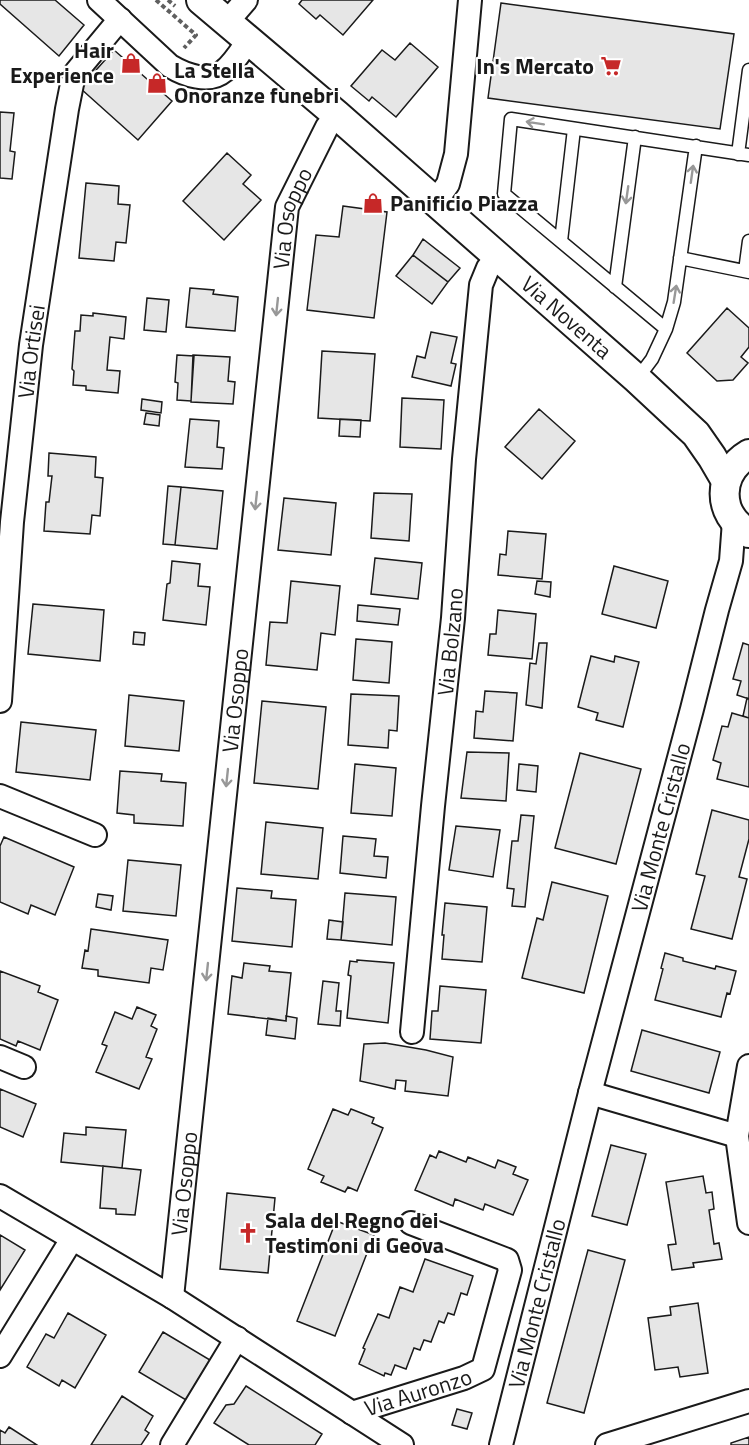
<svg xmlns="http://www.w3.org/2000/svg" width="749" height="1445" font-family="'Titillium Web',sans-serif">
  <rect width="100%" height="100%" fill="#fff"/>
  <!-- building -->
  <path fill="#e6e6e6" stroke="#1a1a1a" stroke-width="1.5" d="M0 0H55L84 25 59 56 0 4Z
    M302 0H373L343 35 320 15 316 19 299 4Z
    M501 3 734 34 720 129 488 98Z
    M410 43 438 67 396 117 372 97 369 101 351 86 382 50 395 60Z
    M114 50 172 101 138 140 80 88Z
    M0 112 14 113 10 151 15 152 12 179 0 178Z
    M227 153 251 175 243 184 261 200 224 240 183 201Z
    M86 183 119 186 118 204 130 205 126 243 116 242 114 261 79 258Z
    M343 206 387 212 374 318 307 310 316 235 339 237Z
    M423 239 460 268 448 282 413 255Z
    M413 255 448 282 432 304 396 276Z
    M190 288 214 290 213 294 238 297 235 331 186 327Z
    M147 298 169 300 166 332 144 330Z
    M727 308 749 328V347L741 357 748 363 733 380 717 381 687 353Z
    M93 313 126 317 124 339 110 337 107 370 120 371 118 393 86 390V386L73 385 74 371 72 369 75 331H80L81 315 93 316Z
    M431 332 457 337 451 363 456 364 451 386 412 377 417 356 425 358Z
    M322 351 375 354 370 421 318 418Z
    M177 355 194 356 191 401 177 400 178 383 175 382Z
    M193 355 230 357 228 381 235 382 233 404 191 402Z
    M402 398 444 400 441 449 400 447Z
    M142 399 162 402 161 413 141 410Z
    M539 409 575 441 542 479 505 447Z
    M146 413 160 415 159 426 144 424Z
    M190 419 219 421 217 447 224 448 222 469 185 467Z
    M340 419 361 420 360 437 339 436Z
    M49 453 96 457 95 477 103 478 100 516 92 515 90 534 44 531 46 502H49L52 476H48Z
    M168 486 181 487 175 545 163 544Z
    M181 487 223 491 217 549 175 545Z
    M374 493 412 494 409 541 371 538Z
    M284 498 336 503 331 555 278 550Z
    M508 531 546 534 542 579 498 575 500 554 506 555Z
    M375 558 422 563 418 599 371 594Z
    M172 561 200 564 198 586 210 587 206 625 163 620 167 584 170 583Z
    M614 566 668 581 656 628 602 614Z
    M291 581 340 586 335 635 321 633 317 670 266 665 270 622 287 623Z
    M537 581 551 582 550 597 535 594Z
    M33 604 104 610 100 661 28 654Z
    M358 605 400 609 398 625 357 621Z
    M498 610 536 614 532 659 488 655 490 634H496Z
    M134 632 145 633 144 645 133 644Z
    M356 639 392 642 389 683 353 680Z
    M539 643H547L542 708 526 705 530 663 536 664Z
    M743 643 749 645V699L737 695 741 681 733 679Z
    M591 656 614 662 615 656 639 662 623 727 596 720 598 713 578 707Z
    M485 691 517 693 513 741 474 738 476 711 483 712Z
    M351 694 399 696 397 731 389 730 388 748 348 745Z
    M129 695 184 701 179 751 125 746Z
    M747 698 749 699V718L743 716Z
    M262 701 326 707 318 789 254 783Z
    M732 713 749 718V787L717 779 721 763 713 760 722 726 728 727Z
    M21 722 96 730 90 780 16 772Z
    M467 752 509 753 506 801 461 798Z
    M580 753 641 769 616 864 555 848Z
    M355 764 396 768 392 816 351 813Z
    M519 764 538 766 536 792 517 790Z
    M120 771 162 774 161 781 186 783 183 826 134 823V815L117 813Z
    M712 810 749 820V839L739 877 747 879 732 939 691 929 705 876 696 874Z
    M521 815 534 816 525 907 512 906 514 889 507 888 512 841H518Z
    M266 822 323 828 318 879 261 874Z
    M456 826 500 830 493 877 449 870Z
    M343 836 376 839 374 856 388 857 386 878 340 873Z
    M4 837 74 867 55 915 31 905 28 914 0 902V846Z
    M128 860 181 865 176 916 123 911Z
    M552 882 608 896 584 993 522 978 537 918 543 920Z
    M237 888 272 891 271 898 296 900 292 947 232 941Z
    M345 893 396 897 392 945 341 940Z
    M98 894 113 896 111 910 96 907Z
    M445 903 487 907 482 962 442 959 444 935H442Z
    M329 920 343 922 341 940 327 939Z
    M91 929 168 940 163 970 151 968 149 983 98 976V970L82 968 85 950 88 951Z
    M665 953 683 958V961L715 969 716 966 736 971 730 994 727 993 721 1017 655 1000 663 969 661 968Z
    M357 960 394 963 388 1023 347 1018 351 976 348 975 350 961 357 962Z
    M244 963 270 966 269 971 291 973 286 1021 228 1014 232 976 242 978Z
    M0 971 40 986 38 992 58 1000 40 1050 18 1041 16 1046 0 1039Z
    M323 981 339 983 336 1011H341L340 1026 318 1024Z
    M440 986 486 990 481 1043 430 1039 432 1011H438Z
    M137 1007 156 1015 151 1026 157 1029 146 1057 152 1059 139 1089 96 1072 107 1046 102 1044 115 1012 132 1019Z
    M286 1016 297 1018 295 1039 266 1035 268 1018 286 1021Z
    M642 1030 720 1052 709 1093 631 1071Z
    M385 1043 426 1050 453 1057 448 1096 405 1091 406 1081 396 1080 395 1089 360 1081 364 1044Z
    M0 1089 36 1104 23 1137 0 1127Z
    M333 1109 348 1115 351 1109 374 1118 372 1123 383 1128 357 1191 348 1187 345 1192 321 1182 324 1176 308 1169Z
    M86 1127 126 1130 122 1168 61 1162 64 1133 86 1135Z
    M611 1145 646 1154 627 1225 592 1216Z
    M439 1151 466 1162 468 1157 495 1168 498 1160 516 1167 513 1174 528 1180 513 1215 485 1204 483 1210 455 1199 453 1206 415 1190 430 1155 436 1158Z
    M103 1166 141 1170 135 1215 116 1214V1209L100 1208Z
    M703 1176 706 1193 712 1192 714 1209 709 1210 714 1244 719 1243 722 1259 693 1263 694 1267 672 1270 668 1245 676 1244 666 1182Z
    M227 1193 275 1198 268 1273 220 1269Z
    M336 1221 374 1235 335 1336 297 1321Z
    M0 1235 25 1250 0 1290Z
    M588 1250 625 1260 584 1413 547 1403Z
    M425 1259 473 1276 467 1295 461 1293 454 1315 448 1313 444 1323 439 1321 431 1342 424 1340 420 1350 414 1348 406 1369 395 1365 391 1375 385 1373 384 1376 359 1364 365 1349 363 1348 378 1314 389 1318 400 1287 413 1292Z
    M698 1303 708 1373 680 1377 678 1367 655 1370 648 1318 671 1315 670 1307Z
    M68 1313 106 1335 75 1388 62 1380 59 1386 27 1367 46 1334 54 1338Z
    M163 1332 210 1360 186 1400 139 1372Z
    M246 1386 322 1434 315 1445H249L214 1423 226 1405 234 1404Z
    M122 1396 153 1416 145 1430 149 1433 141 1445H91Z
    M457 1409 472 1413 467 1429 452 1425Z
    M9 1427 37 1445H0V1430L5 1433Z
    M749 1437V1445H731V1443Z"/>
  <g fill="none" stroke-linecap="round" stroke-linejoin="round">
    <!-- service casing -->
    <g stroke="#1a1a1a" stroke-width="15">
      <path id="service" d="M738 154 749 70
        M561 241 574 129
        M680 258 749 272
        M745 271 749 241
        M615 287 635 137
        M666 329 504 194 511 119 749 155
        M637 379 652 359 666 329 674 302 696 146"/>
    </g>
    <!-- minor casing -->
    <g stroke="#1a1a1a" stroke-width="26">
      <g id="minor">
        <path d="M99 0 170 66C185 75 209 84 224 71 234 63 241 51 248 41"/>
        <path d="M227 22 246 0"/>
        <path d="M435 202 448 184 456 154 470 0"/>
        <path id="s1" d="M0 701 12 522 31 345 67 109 72 84 76 72 120 19"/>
        <path d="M0 796 95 835"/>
        <path id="s2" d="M412 1032 433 806 453 618 464 459 481 285 488 268 498 256"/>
        <path d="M0 1057 24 1067"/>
        <path d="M749 1066 737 1136 749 1223"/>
        <path d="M590 1093 737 1136"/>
        <path d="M0 1196 172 1297 402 1445"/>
        <path id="s3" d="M172 1297 287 207 327 127 337 115"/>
        <path d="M0 1356 72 1239"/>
        <path id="s4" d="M352 1413 464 1378 483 1369 510 1270 507 1260 411 1223"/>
        <path d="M172 1445 237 1338"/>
        <path id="s5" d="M501 1445 590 1093 692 709 717 610 731 561 734 521"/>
        <path d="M607 1445 749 1401"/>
      </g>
    </g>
    <!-- tertiary casing -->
    <g stroke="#1a1a1a" stroke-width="32">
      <g id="tertiary">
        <path id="s6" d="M201 0 337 115 637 379 696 434 712 457 726 481"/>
        <path d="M749 454C717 473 716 514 749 533"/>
      </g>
    </g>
    <!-- path -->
    <path stroke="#5f5f5f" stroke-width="4" stroke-dasharray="4.5 3" stroke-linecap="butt" d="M156 0 196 35 184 48
      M168 0 175 6"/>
    <!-- service -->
    <use href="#service" stroke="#fff" stroke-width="12"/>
    <!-- minor -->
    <use href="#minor" stroke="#fff" stroke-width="22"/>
    <!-- tertiary -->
    <use href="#tertiary" stroke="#fff" stroke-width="28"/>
  </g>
  <!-- one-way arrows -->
  <defs><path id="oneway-shaft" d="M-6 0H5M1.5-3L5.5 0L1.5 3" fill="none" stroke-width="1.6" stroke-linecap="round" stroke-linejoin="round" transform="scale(1.5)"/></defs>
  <g stroke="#989898">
    <use href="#oneway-shaft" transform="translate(535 123) rotate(-171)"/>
    <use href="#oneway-shaft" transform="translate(692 174) rotate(-82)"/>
    <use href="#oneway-shaft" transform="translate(627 195) rotate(98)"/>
    <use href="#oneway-shaft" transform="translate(675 294) rotate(-81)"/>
    <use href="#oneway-shaft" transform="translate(277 307) rotate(96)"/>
    <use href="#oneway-shaft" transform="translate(256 501) rotate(96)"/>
    <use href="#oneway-shaft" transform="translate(227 778) rotate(96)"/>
    <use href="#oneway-shaft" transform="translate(207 972) rotate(96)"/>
  </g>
  <!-- icons -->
  <defs>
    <g id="shop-bare" transform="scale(1.62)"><path d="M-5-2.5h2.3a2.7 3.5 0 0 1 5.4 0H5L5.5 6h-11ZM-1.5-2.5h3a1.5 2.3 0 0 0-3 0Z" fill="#c62828" stroke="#fff" stroke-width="2.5" paint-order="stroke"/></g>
    <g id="supermarket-bare" transform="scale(1.62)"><path d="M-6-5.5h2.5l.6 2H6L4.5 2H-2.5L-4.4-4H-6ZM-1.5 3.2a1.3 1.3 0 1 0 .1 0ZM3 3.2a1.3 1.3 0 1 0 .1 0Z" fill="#c62828" stroke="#fff" stroke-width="2.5" paint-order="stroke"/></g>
    <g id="church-bare" transform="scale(1.62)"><path d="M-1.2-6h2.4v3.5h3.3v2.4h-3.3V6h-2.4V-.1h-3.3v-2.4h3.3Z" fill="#c62828" stroke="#fff" stroke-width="2.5" paint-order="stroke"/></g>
  </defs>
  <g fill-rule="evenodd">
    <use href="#shop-bare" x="131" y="63"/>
    <use href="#supermarket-bare" x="611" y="66"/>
    <use href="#shop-bare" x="157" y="83"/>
    <use href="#shop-bare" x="373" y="203"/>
    <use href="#church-bare" x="248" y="1233"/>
  </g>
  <g text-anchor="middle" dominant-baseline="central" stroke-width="4.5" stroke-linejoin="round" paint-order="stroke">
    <!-- poi labels -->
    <g font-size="22" font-weight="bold" fill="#1a1a1a" stroke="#fff" text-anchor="start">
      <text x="114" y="50" text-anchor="end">Hair<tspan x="114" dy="25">Experience</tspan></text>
      <text x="594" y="66" text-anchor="end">In's Mercato</text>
      <text x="174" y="70">La Stella<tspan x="174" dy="25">Onoranze funebri</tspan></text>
      <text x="390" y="203">Panificio Piazza</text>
      <text x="265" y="1220">Sala del Regno dei<tspan x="265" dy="25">Testimoni di Geova</tspan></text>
    </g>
    <!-- street labels -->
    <g font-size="22" fill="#1a1a1a" stroke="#fff">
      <text stroke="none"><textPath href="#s3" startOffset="1086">Via Osoppo</textPath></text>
      <text stroke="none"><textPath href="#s6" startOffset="484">Via Noventa</textPath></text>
      <text stroke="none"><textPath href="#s1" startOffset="351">Via Ortisei</textPath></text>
      <text stroke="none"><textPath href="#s2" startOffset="392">Via Bolzano</textPath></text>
      <text stroke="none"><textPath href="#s3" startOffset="600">Via Osoppo</textPath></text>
      <text stroke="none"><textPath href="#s5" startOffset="638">Via Monte Cristallo</textPath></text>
      <text stroke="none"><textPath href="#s3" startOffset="114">Via Osoppo</textPath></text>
      <text stroke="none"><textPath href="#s5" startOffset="146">Via Monte Cristallo</textPath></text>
      <text stroke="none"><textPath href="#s4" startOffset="69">Via Auronzo</textPath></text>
    </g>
  </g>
</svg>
